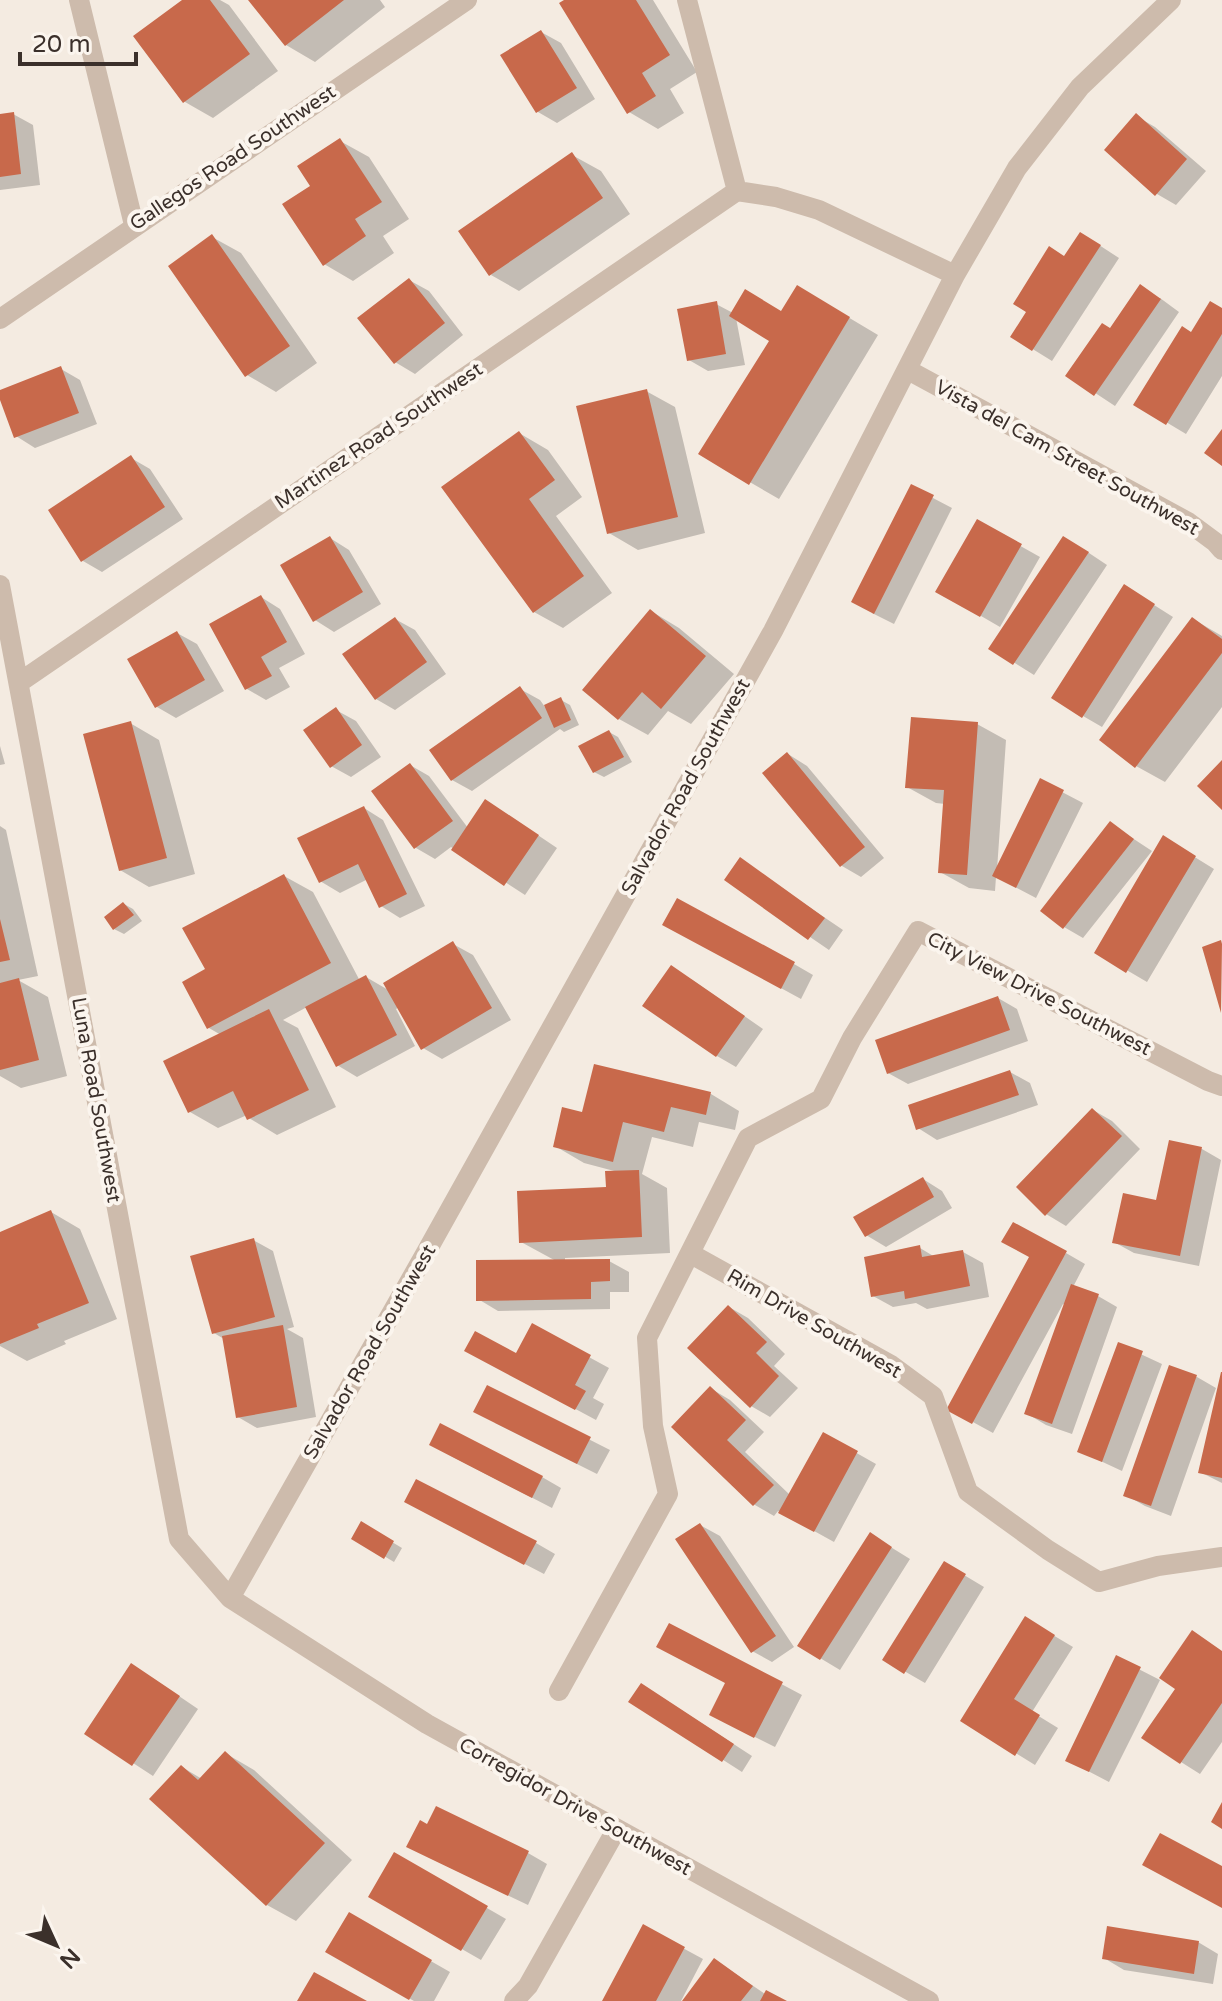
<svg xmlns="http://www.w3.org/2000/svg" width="1222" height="2001" font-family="'Varela Round',sans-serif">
  <rect width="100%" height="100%" fill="#f4ebe1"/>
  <!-- shadow -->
  <path fill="#0003" d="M185 0H220L229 5 278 71 213 118 185 102Z
    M251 0H380L385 7 315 62 286 45Z
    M568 0H653L697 72 670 89 684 113 658 129 629 112Z
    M541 32 561 43 595 99 557 123 538 112Z
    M13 114 33 125 40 185 0 190V116Z
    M1136 116 1155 127 1206 171 1176 205 1157 194Z
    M340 141 369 157 409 219 383 236 394 253 353 281 324 264 313 186Z
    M572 155 601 171 630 214 519 291 491 275Z
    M212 237 241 253 317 363 276 392 247 375Z
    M1099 245 1119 258 1052 361 1013 337 1065 258Z
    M409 280 429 291 463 335 415 374 395 362Z
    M1160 298 1179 312 1115 406 1068 375 1111 330Z
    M716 304 733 313H782L826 304 878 335 779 499 701 454 772 340 736 318 745 365 708 371 689 360Z
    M1222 310V376L1186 434 1136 404 1192 335Z
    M61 369 80 380 97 424 35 448 16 436 0 392Z
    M646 391 675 407 705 533 638 550 609 533Z
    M519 433 548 450 582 497 556 516 612 593 563 628 534 612Z
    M131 458 150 469 183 519 102 572 83 561Z
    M912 487 952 508 894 624 872 613Z
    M978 522 1040 557 1000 627 938 591Z
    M330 538 349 550 381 604 334 632 315 620Z
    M1083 549 1107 565 1034 675 991 648Z
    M261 597 280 609 305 654 279 668 290 687 266 700 247 689Z
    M1143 598 1173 617 1102 727 1083 716Z
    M651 611 679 628 734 674 691 724 668 711 648 735 619 719 585 689Z
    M395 619 415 630 446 674 395 710 376 699Z
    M1193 619 1222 636V707L1165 782 1136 766Z
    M177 633 197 644 224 691 176 718 157 707Z
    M520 689 540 700 545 707 561 700 570 705 579 725 564 732 560 729 472 791 452 780Z
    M336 710 356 721 381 757 351 777 331 766Z
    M130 723 159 740 195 874 149 887 120 870Z
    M977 724 1006 740 997 870 1041 781 1083 803 1036 898 996 877 995 891 969 888 940 872 945 804 936 803 907 787Z
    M609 732 618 737 632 762 604 777 594 772Z
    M0 746 5 764 0 765Z
    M788 754 807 766 884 858 861 877 842 866Z
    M410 765 429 776 468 828 505 813 557 848 525 895 451 847 435 859 416 848Z
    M364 808 383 820 425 906 400 918 381 906 368 879 340 893 320 881Z
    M1111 824 1152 851 1083 938 1064 927Z
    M0 826 6 830 38 976 18 980 48 997 67 1076 21 1088 0 1076Z
    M1164 838 1214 869 1147 982 1096 952Z
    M740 860 843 930 829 950 727 880Z
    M284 876 313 892 360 981 366 977 390 991 453 944 473 955 511 1020 442 1059 423 1048 399 1007 396 1009 415 1046 357 1077 337 1065 307 1007 283 1020 298 1028 336 1107 277 1135 249 1118 247 1115 218 1128 190 1112 221 1035 209 1028 208 970Z
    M124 904 133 909 142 921 124 934 114 929Z
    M684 935 794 964 813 975 801 999Z
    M691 979 763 1029 736 1067 717 1056Z
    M998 998 1017 1009 1028 1041 908 1084 888 1073Z
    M595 1067 711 1094 739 1111 735 1130 699 1122 693 1147 652 1137 642 1174 667 1188 670 1253 565 1258V1261H609L629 1272V1292H610V1309L498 1311 478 1299 556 1261 521 1242 608 1189 618 1172 584 1163 555 1146 583 1114Z
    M1010 1072 1030 1083 1038 1105 937 1140 918 1128Z
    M1093 1110 1112 1121 1140 1149 1066 1226 1046 1214Z
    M1170 1142 1202 1149 1221 1160 1199 1266 1134 1253 1114 1242 1158 1203Z
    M923 1179 942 1191 952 1208 886 1247 866 1235Z
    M51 1212 80 1229 117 1319 64 1341 66 1344 27 1361 0 1346V1234Z
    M253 1240 273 1251 294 1327 287 1329 303 1338 316 1417 257 1428 238 1417 224 1339 214 1333Z
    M920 1248 935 1257 963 1252 983 1263 989 1297 927 1309 916 1303 893 1307 873 1296Z
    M1066 1253 1085 1264 1073 1287 1098 1296 1117 1307 1072 1434 1046 1425 1026 1413 1065 1305 1063 1304 993 1433 949 1409Z
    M729 1307 748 1318 785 1354 774 1366 798 1388 770 1417 751 1406Z
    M532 1326 609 1368 593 1398 604 1404 596 1420 486 1361 516 1355Z
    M1119 1344 1162 1364 1122 1471 1079 1451Z
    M1171 1367 1197 1377 1216 1388 1171 1516 1145 1506 1126 1495Z
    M1222 1376V1483L1200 1472Z
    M488 1388 610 1450 597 1474 495 1423Z
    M710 1388 730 1400 764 1432 745 1452 790 1495 823 1434 876 1464 834 1542 778 1511 774 1516 755 1505 674 1427Z
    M451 1456 542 1477 561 1488 552 1508Z
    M425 1512 536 1543 555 1554 544 1574Z
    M362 1524 402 1548 394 1562 354 1538Z
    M700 1525 720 1536 794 1647 772 1662 752 1651Z
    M889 1546 910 1559 840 1670 800 1646Z
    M944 1563 984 1587 925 1683 885 1660Z
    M1026 1619 1073 1647 1032 1712 1058 1728 1035 1765 962 1720Z
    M670 1625 802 1695 775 1747 731 1725 728 1683Z
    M1222 1651V1742L1200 1774 1181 1762 1178 1689Z
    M1117 1658 1160 1680 1109 1782 1067 1760Z
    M151 1677 198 1709 153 1776 87 1733Z
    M661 1697 752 1756 742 1772 631 1701Z
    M225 1753 254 1770 352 1860 296 1921 267 1905 182 1767 202 1779Z
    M528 1853 547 1864 528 1905 428 1857Z
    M395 1855 506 1919 481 1960 371 1897Z
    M350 1915 450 1972 434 2001H414L328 1952Z
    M644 1927 703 1959 681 2001H604Z
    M1198 1942 1218 1954 1213 1984 1124 1970 1104 1958Z
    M715 1960 765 1994 783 2001H685Z"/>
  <!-- building -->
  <path fill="#c8694b" d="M182 0H210L250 54 183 103 133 36Z
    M248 0H344L285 46Z
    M564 0H636L670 55 642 73 656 96 627 114 559 3Z
    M541 30 577 88 536 113 500 55Z
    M14 112 21 174 0 177V114Z
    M1136 113 1187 159 1155 196 1104 150Z
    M340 138 382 202 355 219 366 236 323 266 282 204 310 186 297 166Z
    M572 152 603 198 489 276 458 231Z
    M1080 232 1101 245 1032 351 1010 337 1026 312 1013 304 1049 246 1064 256Z
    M212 234 290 346 245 377 168 266Z
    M409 278 445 323 394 364 357 318Z
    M1140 284 1161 299 1094 396 1065 376 1102 323 1110 328Z
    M797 285 850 317 749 485 698 454 769 341 729 316 745 289 781 311Z
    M717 301 726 354 687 361 677 309Z
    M1210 301 1222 308V334L1166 425 1133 405 1182 326 1191 332Z
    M61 366 79 413 14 438 0 400V390Z
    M647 389 678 517 607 534 576 406Z
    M1222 429V466L1204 453Z
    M519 431 555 480 529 499 584 576 533 613 441 487Z
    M131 455 165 507 81 562 48 510Z
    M911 484 934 495 874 614 851 602Z
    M977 519 1022 544 980 617 935 592Z
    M330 536 363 592 313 622 280 565Z
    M1063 536 1089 552 1013 665 988 649Z
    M1124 584 1155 604 1082 718 1051 698Z
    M261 595 287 642 261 657 272 676 245 690 209 624Z
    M650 609 706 656 661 709 642 692 618 720 582 690Z
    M395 617 427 662 375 700 342 654Z
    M1192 617 1222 639V653L1135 768 1099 740Z
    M177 631 205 680 155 708 127 659Z
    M520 686 542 718 451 781 429 750Z
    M561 697 571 720 554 728 544 705Z
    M336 707 362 745 330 768 303 730Z
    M911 717 978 722 967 875 938 873 944 790 905 788Z
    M131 721 167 858 119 871 83 734Z
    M609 730 624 757 593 773 578 746Z
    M787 752 865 847 840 867 762 773Z
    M1222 760V810L1197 786Z
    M410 763 453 821 414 849 371 791Z
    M1040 778 1064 790 1016 888 992 876Z
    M485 799 539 835 504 886 451 850Z
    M364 806 407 894 379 908 358 864 319 883 297 838Z
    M1110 821 1134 839 1063 929 1040 911Z
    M1163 835 1196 856 1126 973 1094 953Z
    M740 857 825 918 808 940 724 880Z
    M284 874 331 963 207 1029 182 982 205 969 182 928Z
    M677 898 795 962 781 989 662 925Z
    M123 902 134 915 113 930 104 917Z
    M0 919 10 960 0 962Z
    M1221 940 1222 944 1221 1013 1202 947Z
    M453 941 492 1008 421 1050 383 983Z
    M671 965 745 1016 716 1057 642 1006Z
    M366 975 397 1035 336 1067 305 1007Z
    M19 978 39 1060 0 1070V983Z
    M998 996 1010 1030 887 1074 875 1040Z
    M269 1009 309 1090 247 1120 233 1091 188 1113 163 1061Z
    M594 1064 711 1092 706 1115 671 1107 664 1132 623 1122 613 1162 553 1147 562 1107 582 1112Z
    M1010 1070 1019 1095 916 1130 908 1105Z
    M1092 1108 1122 1136 1045 1216 1016 1187Z
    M1169 1140 1202 1147 1180 1256 1112 1243 1123 1193 1156 1200Z
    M639 1170 642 1237 519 1243 517 1191 606 1187 605 1171Z
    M923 1177 934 1197 865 1237 853 1217Z
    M51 1210 89 1303 37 1324 39 1328 0 1344V1232Z
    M1013 1222 1067 1251 972 1424 946 1410 1029 1257 1001 1242Z
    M254 1238 275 1317 212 1334 190 1256Z
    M920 1245 922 1257 963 1250 970 1286 905 1299 904 1291 871 1297 864 1257Z
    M610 1259V1281L591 1282V1299L476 1301V1260Z
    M1071 1284 1099 1294 1052 1424 1024 1414Z
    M728 1305 767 1342 756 1353 779 1376 750 1408 687 1348Z
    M532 1323 591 1355 575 1385 586 1391 575 1410 464 1351 475 1331 516 1353Z
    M283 1325 297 1407 236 1418 222 1336Z
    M1118 1342 1143 1351 1102 1462 1077 1452Z
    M1169 1365 1197 1375 1151 1506 1123 1496Z
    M1221 1372H1222V1478L1198 1473Z
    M487 1385 591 1437 577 1464 473 1412Z
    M710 1386 746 1420 727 1440 774 1485 753 1506 671 1427Z
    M440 1423 543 1476 532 1498 429 1445Z
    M823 1432 858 1451 814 1532 778 1513Z
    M416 1479 537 1541 524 1565 404 1502Z
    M361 1521 394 1541 384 1559 351 1539Z
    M700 1523 776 1636 751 1653 675 1539Z
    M870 1532 892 1547 820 1660 797 1646Z
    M944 1561 966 1574 904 1674 882 1660Z
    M1025 1616 1055 1635 1014 1699 1040 1715 1015 1756 960 1721Z
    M669 1623 783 1682 754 1738 709 1715 725 1683 656 1647Z
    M1192 1630 1222 1651V1703L1180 1764 1141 1738 1175 1689 1159 1678Z
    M1116 1655 1141 1667 1089 1772 1065 1761Z
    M131 1663 180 1696 132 1766 84 1734Z
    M641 1683 734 1744 722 1762 628 1702Z
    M225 1751 325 1843 266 1906 149 1799 181 1765 198 1780Z
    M1222 1802V1829L1211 1822Z
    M436 1806 529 1851 508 1896 406 1847 420 1820 427 1824Z
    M1160 1833 1222 1866V1908L1142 1865Z
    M394 1852 488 1906 461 1951 368 1897Z
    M349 1912 432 1960 409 2000 325 1952Z
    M643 1924 685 1947 656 2001H602Z
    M1107 1926 1199 1941 1194 1974 1102 1959Z
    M714 1958 753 1986 741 2001H682Z
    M314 1972 367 2001H297Z
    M766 1990 787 2001H760Z"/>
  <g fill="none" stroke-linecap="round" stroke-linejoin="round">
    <!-- minor -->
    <path stroke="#cdbbac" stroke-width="20" d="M79 0 134 225
      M687 0 737 191
      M737 191 776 197 819 210 955 275
      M0 319 467 0
      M908 370 1188 522 1215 542 1222 550
      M0 585 179 1539 230 1598 427 1724 929 2001
      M20 682 737 191
      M691 1254 891 1365 933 1396 968 1492 1048 1550 1099 1582 1158 1566 1222 1557
      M230 1598 428 1249 773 631 955 275 1017 168 1080 87 1171 0
      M559 1691 668 1494 653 1426 647 1338 748 1138 821 1099 852 1038 918 931 1208 1081 1222 1086
      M514 2001 528 1986 616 1830"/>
  </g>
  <g text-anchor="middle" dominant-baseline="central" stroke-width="8" stroke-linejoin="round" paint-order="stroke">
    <!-- street labels -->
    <g font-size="20" fill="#3b302b" stroke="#fbf5ee">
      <text transform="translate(233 158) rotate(-34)">Gallegos Road Southwest</text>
      <text transform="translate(379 436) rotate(-34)">Martinez Road Southwest</text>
      <text transform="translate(1067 458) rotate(29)">Vista del Cam Street Southwest</text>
      <text transform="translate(686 787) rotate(-61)">Salvador Road Southwest</text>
      <text transform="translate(1039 994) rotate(27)">City View Drive Southwest</text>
      <text transform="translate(96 1100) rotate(80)">Luna Road Southwest</text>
      <text transform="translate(814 1324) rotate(30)">Rim Drive Southwest</text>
      <text transform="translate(370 1352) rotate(-60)">Salvador Road Southwest</text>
      <text transform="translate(575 1807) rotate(29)">Corregidor Drive Southwest</text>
    </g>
  </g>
  <!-- north arrow -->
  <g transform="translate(56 1945) rotate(134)" stroke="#fbf5ee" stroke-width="6" paint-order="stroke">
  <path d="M0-6L14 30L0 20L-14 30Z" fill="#3b302b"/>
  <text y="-12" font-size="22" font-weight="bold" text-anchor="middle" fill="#3b302b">N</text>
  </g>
  <!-- scale -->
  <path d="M20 52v12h116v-12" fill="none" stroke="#3b302b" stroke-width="4"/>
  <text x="32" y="52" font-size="24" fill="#3b302b" stroke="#fbf5ee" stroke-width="6" paint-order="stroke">20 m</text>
</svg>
